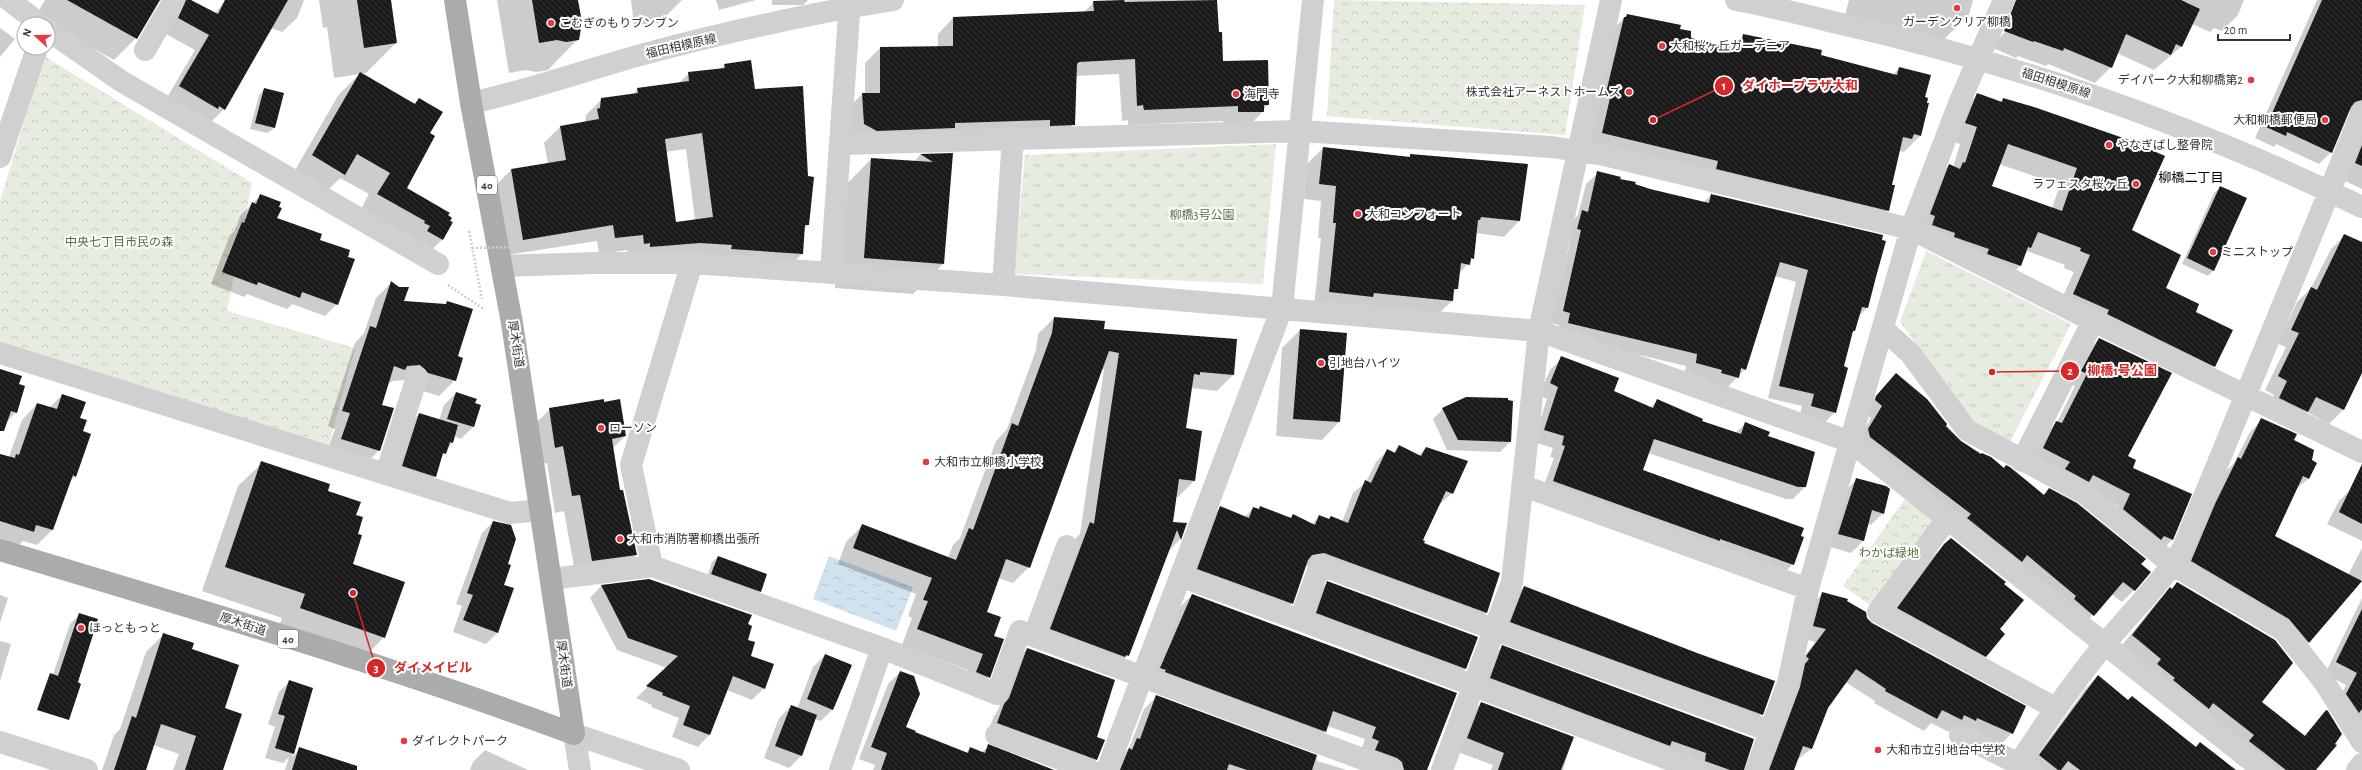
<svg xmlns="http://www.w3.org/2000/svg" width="2362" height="770" font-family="'Alegreya Sans','Noto Sans JP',sans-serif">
  <defs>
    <pattern id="forest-crowns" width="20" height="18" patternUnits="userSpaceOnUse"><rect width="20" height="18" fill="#e6ecdf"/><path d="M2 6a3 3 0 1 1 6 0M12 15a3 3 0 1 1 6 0" fill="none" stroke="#c6cbc0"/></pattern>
    <pattern id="park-tufts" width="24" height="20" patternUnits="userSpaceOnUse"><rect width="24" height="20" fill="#e6ecdf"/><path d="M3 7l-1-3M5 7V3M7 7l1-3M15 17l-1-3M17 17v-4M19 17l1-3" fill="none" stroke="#c6cbc0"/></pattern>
    <pattern id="water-ripples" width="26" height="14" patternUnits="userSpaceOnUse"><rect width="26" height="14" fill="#cfe2ee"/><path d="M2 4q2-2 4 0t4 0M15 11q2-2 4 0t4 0" fill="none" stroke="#b2c2cd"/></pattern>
    <pattern id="building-back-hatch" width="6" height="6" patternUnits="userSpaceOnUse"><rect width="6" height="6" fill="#1a1a1a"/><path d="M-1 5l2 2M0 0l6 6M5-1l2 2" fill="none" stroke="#333"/></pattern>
  </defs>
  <rect width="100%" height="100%" fill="#fff"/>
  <!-- forest -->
  <path fill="url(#forest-crowns)" d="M1334 0 1585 5 1565 135 1327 116Z
    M44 56 252 183 227 311 355 348 329 444 0 348V201Z
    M1905 499 1934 520 1873 607 1843 586Z"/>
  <!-- park -->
  <path fill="url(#park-tufts)" d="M1276 144 1263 284 1014 274 1025 155Z
    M1926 251 2071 324 2010 442 1974 421 1900 322Z"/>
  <!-- water -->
  <path fill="url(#water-ripples)" d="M829 556 913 587 896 631 813 599Z"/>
  <!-- shadow -->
  <path fill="#0003" fill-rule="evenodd" d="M158 0 136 38 114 60 67 34 31 24 45 0Z
    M185 0H189L215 14 225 0H304L297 18 282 32 271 28 224 109 209 124 165 101 195 50 164 33Z
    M319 0H390L396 43 366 73H362L414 104 419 99 429 134 406 188 447 216 452 223 442 240 420 261 357 216 369 194 340 178 322 196 291 177 339 94 360 74 334 78 327 27 323 28Z
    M497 0H577L578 39 548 70 536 72 526 70 509 73Z
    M631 0H682L659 23 634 25Z
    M716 0H756L719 10Z
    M772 0H808L803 5H772Z
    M1131 0H1216L1218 33 1223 62 1268 104 1263 111 1248 127H1223V121L1128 125V120L1122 121 1119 74 1075 76 1074 124 1059 140 849 139 847 109 862 94H865V63L880 48 938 47V34L953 18 1083 13 1094 2Z
    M1849 0H1973L1969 15 1938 45 1844 19Z
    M2020 0H2244L2238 15 2222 31 2214 28 2210 32 2192 24 2182 46 2154 70 2117 53 2111 67 2095 83 2048 64 2046 66 2018 56 2016 58 1991 47 2015 21Z
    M2317 0H2362V125L2355 112 2348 111 2331 152 2319 164 2276 144 2274 147 2255 138Z
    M1627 15 1679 29 1690 39 1730 49 1743 36 1893 75 1899 68 1920 136 1904 152 1899 151 1890 185 1888 210 1871 227 1586 149 1611 31Z
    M0 28 15 39 0 57Z
    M725 65 754 90 808 225 804 229 802 254 786 270 628 260 627 250 599 254 597 241 507 255 495 186 511 170 548 164 544 143 560 127 585 123 586 115 602 99 632 95 638 89 679 83 689 73 720 69ZM686 149 695 220 676 223 665 152Z
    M264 89 274 128 268 133 250 129 259 95Z
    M1977 95 2000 102 2003 99 2033 108 2131 231 2165 288 2195 312 2214 366 2197 383 2056 311 2074 272 2064 268 2065 265 2027 251 2020 266 2003 283 1915 242 1932 183 1949 165 1953 167 1960 144 1949 140 1960 112ZM1999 164 2060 185 2052 208 1991 186Z
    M2362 130V189L2343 180Z
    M1323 148 1408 157 1411 155 1527 165 1519 221 1504 237 1476 233 1473 258 1459 274 1457 288 1452 293V301L1436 316 1314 307 1321 238H1318L1321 201 1304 199 1307 164Z
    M952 154 943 264 913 294 835 288 841 190 871 159 914 162 920 155Z
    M1598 173 1634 185 1703 203 1711 195 1884 242 1867 308 1858 317 1851 334 1843 367 1835 412 1823 424 1799 417 1802 406 1768 398 1796 282 1775 276 1745 369 1726 389 1684 375 1686 366 1556 335 1559 325 1551 323 1570 242 1565 241 1570 224 1578 215 1586 184Z
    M2220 188 2214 270 2208 276 2182 264 2214 193Z
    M261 195 276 218 319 240 337 304 325 316 292 304 287 309 247 294 244 297 211 284 230 235 235 230 240 216Z
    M2345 235 2362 244V362L2359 377 2343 410 2329 424 2307 412 2294 425 2266 412 2274 395 2265 390 2286 347 2278 344 2297 302 2311 288 2331 249Z
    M391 283 403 301 445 305 448 302 457 357 455 380 439 396 413 388 405 380 393 381 387 384 380 405 379 450 364 466 326 454 335 429 328 426 355 343 364 333 376 298Z
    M1054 318 1103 330 1234 374 1217 391 1191 388 1185 429 1194 481 1178 497 1175 496 1171 523 1186 524 1180 539 1169 551 1128 655 1112 672 1034 645 1074 540 1080 534 1104 369H1102L1029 567 1013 583 998 578 986 612 993 636 989 677 973 693 961 688 968 670 902 645 912 618 908 616 916 594 838 564 846 542 862 526 948 558 953 545 960 538 996 441 1007 429 1036 350 1038 334Z
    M1300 330 1339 422 1322 440 1276 436 1282 348Z
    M2099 339 2131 468 2191 494 2172 540 2160 552 2112 521 2119 506 2031 460 2045 434 2057 422 2075 386 2070 384 2087 351Z
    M1562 358 1613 392 1650 408 1657 401 1701 421 1735 433 1745 424 1767 436 1805 487 1793 499H1786L1648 453 1642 470 1793 564 1781 576 1541 493 1554 458 1550 457 1553 448 1533 442 1547 399 1539 395 1550 370Z
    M0 370 18 385 16 412 1 428Z
    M1896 374 1960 442 2043 495 2049 490 2149 572 2134 590 2122 602 2111 594 2082 627 1857 442 1871 418 1864 412 1865 409Z
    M456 393 480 406 473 427 461 439 454 436 452 443 441 458 435 476 423 488 391 478 407 426 419 414 439 420 444 405Z
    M62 395 79 418 81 432 75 476 69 483 52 530 37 545 23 541 18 546 0 541V455L9 457 22 420 37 404 49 408Z
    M550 409 625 436 612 449 619 492 636 555 619 572 576 578 564 511 555 513 547 463 539 464 533 426Z
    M1443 409 1510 442 1500 452 1447 450 1433 419Z
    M2262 420 2293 440 2308 479 2295 490 2274 536 2348 575 2362 548V579L2297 654 2277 631 2180 573 2227 470 2234 463 2250 432Z
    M1399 446 1418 456 1426 448 1452 493 1439 505 1421 541 1423 544 1499 574 1486 613 1474 625 1311 565 1305 566 1292 603 1280 615 1185 581 1208 520 1220 508 1245 517 1253 508 1290 518 1293 516 1312 524 1319 516 1342 522 1353 493 1366 482 1376 462 1388 450 1393 453Z
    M262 463 326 491 355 515 357 534 352 564 384 637 361 661 277 632 282 618 202 591 238 486Z
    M1857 479 1883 513 1871 525 1868 524 1863 541 1851 553 1827 546 1845 491Z
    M2351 489 2362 490V541L2327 524 2339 501Z
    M493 522 507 565 503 586 512 589 497 633 486 644 453 632 462 606 456 604 482 533Z
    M1945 545 2003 584 1998 629 1986 656 1974 668 1886 620 1932 557Z
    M718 557 760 591 754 597 706 579 712 562Z
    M649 580 747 625V641L750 656 764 688 752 700 727 690 709 735 698 747 672 737 679 718 651 707 652 705 636 698 667 668 617 650 590 598 601 586Z
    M1328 582 1477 637 1465 669 1453 681 1305 625 1316 594Z
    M2178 583 2261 702 2304 736 2326 711 2315 770H2255L2119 649 2157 602Z
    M1524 587 1762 714 1748 729 1497 636 1510 601Z
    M1823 593 1846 602 2012 733 1999 746 1953 727 1949 732 1931 723 1924 731 1874 703 1875 701 1845 682 1827 708 1811 749 1797 760 1794 770H1762L1795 669 1815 642 1802 638 1810 606Z
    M0 595 8 598 0 623Z
    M1192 595 1456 693 1426 770H1380L1361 751 1365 739 1327 726 1325 731 1313 744 1149 680 1180 607Z
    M2362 598V723L2335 706 2346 685 2325 674Z
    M80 614 62 706 44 701 70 624Z
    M164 634 191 650 224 709 222 770H173L179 754 153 745 145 770H102L114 735 120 729 146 652Z
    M0 641 11 644 0 681Z
    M1502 647 1743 770H1688L1478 691 1490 659Z
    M1027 649 1096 760 1086 770 987 734 994 716 998 710 1017 660Z
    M825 655 833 709 821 721 815 719 801 756 789 768 764 758 779 718 791 706 797 709 813 667Z
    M900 672 905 727 914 733 966 753 970 748 981 753 989 746 1052 770H873L875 765 859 759 888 684Z
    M2098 676 2128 701 2221 770H2031L2028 768 2086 688Z
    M289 682 312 689 292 757 300 749 350 770H285L289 757 283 763 265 758 275 727 268 724 279 692Z
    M1157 696 1316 756 1317 761 1347 770H1113L1130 746 1144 709Z
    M1481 703 1573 737 1563 770H1491L1493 765 1455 751 1469 715Z
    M485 750 528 770H470L473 762Z"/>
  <!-- building -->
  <path fill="url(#building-back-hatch)" fill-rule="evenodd" d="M67 0H160L137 39Z
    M186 0H191L218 14 225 0H288L225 110 219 106 218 109 179 86 209 35 178 18Z
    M357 0H391L397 43 364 48Z
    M532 0H578L582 22 579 40 566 42 557 40 539 43Z
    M1124 0 1125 2 1217 0 1219 32H1222L1223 61 1268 60 1269 105H1264V112H1238V106L1144 110 1143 105 1137 106 1135 59 1079 62 1077 64 1075 125 1050 126V120L955 123V128L877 131 864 124 862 93H880V47L953 46V17L1094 11 1093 1Z
    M2016 0H2181L2200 9 2182 47 2176 44 2171 55 2126 34 2112 68 2064 48 2063 51 2034 41 2033 42 2004 31Z
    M2322 0H2362V100L2355 102 2351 107 2332 153 2287 132 2286 136 2266 127Z
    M1627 14 1681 25 1680 29 1691 31V38L1740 50 1743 34 1822 50 1821 55 1897 75 1899 67 1931 75 1925 97 1928 98 1927 103H1929L1921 136 1914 134 1912 139 1903 137 1892 185H1895L1889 211 1716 169 1718 161 1602 133 1610 98 1605 97 1624 17H1626Z
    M751 60 755 89 803 86 808 176 814 177 809 225H805L803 254 731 249 732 245 700 243 650 247V243L644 244 643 235 615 238 613 225 523 240 511 169 566 160 560 126 599 119 597 109 600 108 601 98 638 93 637 88 689 81 688 72 725 68 724 64ZM702 133 713 217 676 222 665 139Z
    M360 72 415 104 419 98 443 112 430 133 435 136 407 188 450 213 448 215 452 218 450 221 453 222 443 240 427 231 430 226 424 223 425 221 377 194 390 173 357 154 345 175 312 155Z
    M264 88 284 93 275 128 255 123Z
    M1977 93 2002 102 2003 98 2034 107 2129 140 2165 156 2132 230 2181 255 2166 288 2199 304 2196 312 2233 330 2215 367 2107 314 2109 310 2073 294 2090 255 2080 251 2081 248 2038 232 2031 248 2028 247 2021 266 1987 254 1989 249 1957 238 1954 237 1955 233 1932 225 1935 216 1930 214 1949 164 1960 169 1963 162 1965 163 1977 127 1965 123ZM2008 144 2077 168 2062 211 1992 186Z
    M2362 145V166L2355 163Z
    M1323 147 1410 157V154L1528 164 1520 221 1481 217 1480 220H1478L1474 259 1471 258 1470 265 1461 263 1458 289H1454L1453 301 1374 293 1373 297 1329 292 1336 223H1333L1336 186 1319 184Z
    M953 153 944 264 864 258 871 158 933 162 920 154Z
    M1597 171 1621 177 1620 179 1636 182 1635 184 1650 189 1709 203 1711 194 1883 235 1882 240 1886 241 1876 277 1868 308 1862 307 1855 331H1853L1844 366 1848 368 1836 413 1811 406 1814 394 1779 386 1808 270 1780 262 1746 370 1741 368 1739 378 1721 373 1722 370 1696 363 1697 354 1568 323 1570 313 1563 311 1581 230 1577 229 1582 210 1588 212Z
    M2220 186 2247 198 2214 271 2187 258Z
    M260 194 281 202 279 207 282 208 277 218 322 234 320 240 350 250 348 257 355 259 338 305 302 292 300 298 258 282 257 285 222 272 242 222 244 223 252 202 256 204Z
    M2344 234 2362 242V373L2344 410 2316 397 2308 412 2279 398 2287 381 2278 376 2299 333 2291 330 2311 287 2317 290Z
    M391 281 399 287H409L404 301 446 304 447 301 473 309 458 356 463 358 456 381 428 373 420 365 407 366 405 370 394 366 382 405 394 408 380 451 341 439 350 413 342 411 370 326 376 328Z
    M1054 317 1105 321 1104 329 1237 339 1234 375 1200 372V375L1194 374 1186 428 1202 431 1195 481 1179 479 1173 522 1187 523 1181 540 1177 530 1129 656 1126 655 1125 657 1050 629 1090 522 1094 524 1119 353 1109 351 1030 568 1006 559 987 612 1001 617 994 636 1004 639 990 678 976 672 983 654 917 629 928 601 923 600 932 578 853 548 862 524 956 560 969 528 973 530 1012 423 1018 426 1052 333Z
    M1300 329 1347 333 1340 422 1293 419Z
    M2099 338 2172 373 2128 456 2136 460 2133 468 2192 494 2173 540 2164 536 2161 540 2123 509 2130 494 2093 475 2089 482 2065 469 2070 462 2043 448 2056 421 2062 423 2087 374 2081 371Z
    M1561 356 1619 378 1614 391 1653 408 1657 399 1703 419 1702 421 1741 434 1745 422 1770 432 1768 436 1815 452 1806 487H1798L1654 439 1643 470 1804 528 1801 536 1804 537 1794 565 1720 539V541L1553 481 1565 446 1562 445 1564 436 1544 430 1558 387 1550 383Z
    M0 369 22 376 19 384 25 386 17 413 11 411 4 431H0Z
    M1896 373 1927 399 1947 424 1946 426 1961 441 1981 454 1982 453 1991 457 2004 468 2006 465 2010 467 2044 495 2049 488 2077 503 2146 559 2141 564 2151 572 2135 591 2123 582 2094 616 2074 599 2076 596 2027 555 2022 562 1967 518 1971 514 1870 437 1868 429 1882 406 1875 400 1876 396Z
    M456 392 477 399 475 403 481 405 474 427 447 419Z
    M62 394 86 402 80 418 87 420 83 431 91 434 76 477 73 475 53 530 36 525 34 532 0 521V454L15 458 16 454 19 455 37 403 57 409Z
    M1466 397 1508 398V400L1513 401 1511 442 1458 440 1442 408Z
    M604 399V402L620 399 626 436 612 439 620 490H623L637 555 592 561 580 495 572 496 563 446 555 448 549 408Z
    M419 413 458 425 453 443 450 442 446 454 443 453 436 477 402 466Z
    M2261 418 2297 434 2294 440 2314 450 2312 460 2317 463 2309 479 2303 476 2275 536 2362 581 2309 643 2289 619 2191 561 2215 504 2238 457 2241 459Z
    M1399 445 1421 456 1426 447 1468 461 1453 494 1446 491 1423 540 1425 541 1424 543 1500 573 1487 613 1324 553 1312 555 1308 560 1293 604 1197 569 1220 506 1249 518 1253 507 1259 509 1260 506 1291 518 1293 514 1315 525 1319 515 1329 519 1331 516 1348 523 1365 480 1371 483 1387 449 1395 453Z
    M261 461 330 484 328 491 361 502 356 515 363 517 358 534 362 535 353 564 405 582 385 638 300 608 305 594 225 567Z
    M2362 464V524L2339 512Z
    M1856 478 1886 486 1890 489 1884 514 1872 510 1864 541 1838 534Z
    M493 521 511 525 516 539 508 564 511 565 504 585 514 588 498 633 463 620 473 595 467 593Z
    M1951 538 2006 582 2004 584 2024 600 2000 629 2005 634 1986 657 1897 608 1944 544Z
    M718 556 767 574 761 592 711 574Z
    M649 579 752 615 748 624 752 626 748 640 755 642 751 656 774 664 765 689 733 676 710 735 683 725 690 706 662 695 663 693 646 686 678 656 628 638 601 585Z
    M1327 581 1478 637 1466 669 1316 613Z
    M2177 582 2275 640 2293 663 2262 702 2305 736 2326 710 2328 711 2342 734 2335 744 2337 745 2316 770H2286L2249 741 2254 735 2213 703 2209 709 2173 680 2175 678 2157 664 2161 659 2132 635 2170 587 2172 589Z
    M1524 586 1697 653 1775 681 1763 715 1510 622Z
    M1822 592 1848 599 1847 601 1866 612 1867 618 1872 623 2026 706 2013 734 1977 718 1976 721 1964 715 1962 720 1942 710 1937 719 1885 691 1886 689 1856 669 1828 708 1812 749 1803 746 1794 770H1769L1800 687 1805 664 1809 659 1806 656 1826 629 1813 626Z
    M1192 594 1457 693 1427 770H1404L1402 762 1397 758 1375 750 1379 741 1372 738 1376 727 1333 711 1326 732 1165 672 1166 670 1160 668Z
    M2362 609V709L2359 713 2346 694 2357 673 2336 662Z
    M79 613 98 619 78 682 81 684 69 720 37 710 50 673 58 676Z
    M163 633 194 643 192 649 239 665 225 708 242 714 223 770H185L196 736 161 724 146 770H114L132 716 136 718Z
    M1502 645 1754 739 1744 770H1730L1705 761 1706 753 1672 741 1670 746 1490 678Z
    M1027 648 1115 680 1097 737 1105 740 1097 760 997 723 1004 704 1009 698Z
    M825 654 852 665 833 710 807 699Z
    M900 671 914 676 920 694 906 727 916 731 915 732 968 753 970 747 985 753 988 744 1054 770H881L887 753 871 747Z
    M2098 675 2128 700 2132 696 2196 747 2200 742 2236 770H2080L2068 761 2061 770H2058L2039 755Z
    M289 680 313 688 294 754 275 748 285 716 278 714Z
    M1156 695 1317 755 1312 770H1247L1229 764 1227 770H1120L1129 748 1132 750 1137 738 1140 739Z
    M1481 702 1574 737 1561 770H1498L1504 753 1467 738Z
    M791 705 817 715 802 756 775 746Z
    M299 747 357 766V770H292Z"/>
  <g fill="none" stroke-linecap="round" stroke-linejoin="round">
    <!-- path -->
    <path stroke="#cdcdcd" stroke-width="2.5" stroke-dasharray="2 2" stroke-linecap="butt" d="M469 231 482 299
      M448 285 485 310"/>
    <!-- minor -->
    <path stroke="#d0d0d0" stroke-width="22" d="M9 0 40 24
      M1736 0C1769 6 1801 14 1833 22 2016 63 2193 125 2362 207
      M48 30 121 81 438 264
      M145 50 174 0
      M471 103C530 90 586 70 644 54 725 32 809 14 893 0
      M842 144 1300 131 1552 147 1604 155 1911 229 2093 321 2362 452
      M0 157 37 48
      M503 266 596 263H692L1003 285 1539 331 1851 442 2263 770
      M831 273 850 0
      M1003 285 1013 138
      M1883 329 1910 353 1967 430 2084 493 2173 565 2283 630 2325 683 2362 742
      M0 353 510 513 541 510
      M2022 461 2093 321
      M386 474 417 377
      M1524 486 1808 589
      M1947 519 1878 612 2055 708
      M652 566 631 465 692 263
      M1180 576 1300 620 1320 565 1770 731
      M552 579 652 566 882 648 997 694 1020 631 1392 770
      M1300 620 1697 770
      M1034 636 1067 546
      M996 735 1090 770
      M1960 735 2031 770
      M0 742 87 770
      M2019 763C2046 722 2073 683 2104 645 2130 613 2162 583 2183 548L2362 112
      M580 770 574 734 679 770
      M840 770 882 648
      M1107 770 1282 308 1313 0
      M1442 770 1512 582 1539 331 1611 0
      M1756 770 1788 683 1808 589 1911 229 1960 101 2004 0
      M2357 770 2362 764"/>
    <!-- major -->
    <path stroke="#ababab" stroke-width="22" d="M0 550C192 608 386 664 574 734L512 323 471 103 455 0"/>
    <!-- path-bridge -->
    <path stroke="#cdcdcd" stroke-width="2.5" stroke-dasharray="2 2" stroke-linecap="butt" d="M472 248 524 247"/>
  </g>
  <!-- markers -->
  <g fill="#e63946" stroke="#fff" stroke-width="1.5">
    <circle cx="1957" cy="8" r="4"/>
    <circle cx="551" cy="23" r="4"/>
    <circle cx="1662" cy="46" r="4"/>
    <circle cx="2251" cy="80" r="4"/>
    <circle cx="1629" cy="92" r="4"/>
    <circle cx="1236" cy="94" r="4"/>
    <circle cx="2325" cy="120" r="4"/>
    <circle cx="2109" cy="145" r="4"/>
    <circle cx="2136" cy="184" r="4"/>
    <circle cx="1358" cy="214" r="4"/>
    <circle cx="2213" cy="252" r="4"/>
    <circle cx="1321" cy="363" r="4"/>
    <circle cx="601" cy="428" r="4"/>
    <circle cx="926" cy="462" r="4"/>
    <circle cx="620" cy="539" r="4"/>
    <circle cx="81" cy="628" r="4"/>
    <circle cx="404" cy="741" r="4"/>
    <circle cx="1878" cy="750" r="4"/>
  </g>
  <g text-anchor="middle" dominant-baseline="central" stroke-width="4" stroke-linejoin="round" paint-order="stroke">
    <!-- shield labels -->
    <g fill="#fff" stroke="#707070" stroke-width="1">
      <rect x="477" y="176" width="20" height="18" rx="3"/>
      <rect x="278" y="630" width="20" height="18" rx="3"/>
    </g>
    <g font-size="11" font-weight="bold" fill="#333">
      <text x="487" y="185">40</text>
      <text x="288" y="639">40</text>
    </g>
    <!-- poi labels -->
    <g font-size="12" fill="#333" stroke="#fff" text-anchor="start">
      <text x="1957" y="22" text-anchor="middle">ガーデンクリア柳橋</text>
      <text x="559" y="23">こむぎのもりブンブン</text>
      <text x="1670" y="46">大和桜ヶ丘ガーデニア</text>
      <text x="2243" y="80" text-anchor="end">デイパーク大和柳橋第2</text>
      <text x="1621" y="92" text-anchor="end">株式会社アーネストホームズ</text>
      <text x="1244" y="94">海門寺</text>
      <text x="2317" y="120" text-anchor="end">大和柳橋郵便局</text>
      <text x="2117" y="145">やなぎばし整骨院</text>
      <text x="2128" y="184" text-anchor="end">ラフェスタ桜ヶ丘</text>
      <text x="1366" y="214">大和コンフォート</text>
      <text x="2221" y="252">ミニストップ</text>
      <text x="1329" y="363">引地台ハイツ</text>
      <text x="609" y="428">ローソン</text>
      <text x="934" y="462">大和市立柳橋小学校</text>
      <text x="628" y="539">大和市消防署柳橋出張所</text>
      <text x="89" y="628">ほっともっと</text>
      <text x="412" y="741">ダイレクトパーク</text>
      <text x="1886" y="750">大和市立引地台中学校</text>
    </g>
    <!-- street labels -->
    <g font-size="12" fill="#333" stroke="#fff">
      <text transform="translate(681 46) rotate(-13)">福田相模原線</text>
      <text transform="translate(2056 83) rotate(18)">福田相模原線</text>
      <text transform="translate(516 344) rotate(81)">厚木街道</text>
      <text transform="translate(243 624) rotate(18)">厚木街道</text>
      <text transform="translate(564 664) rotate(82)">厚木街道</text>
    </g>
    <!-- park labels -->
    <g font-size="12" fill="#56703f" stroke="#fff">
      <text x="1202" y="215">柳橋3号公園</text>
      <text x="119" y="242">中央七丁目市民の森</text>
      <text x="1889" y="553">わかば緑地</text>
    </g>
    <!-- neighbourhood labels -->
    <g font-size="13" fill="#000" stroke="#fff">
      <text x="2191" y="178">柳橋二丁目</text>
    </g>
  </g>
  <!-- callouts -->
  <path fill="none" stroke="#d62828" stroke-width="1.5" d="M1653 120L1724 86M1992 372L2070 371M353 593L376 668"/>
  <g fill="#d62828" stroke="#fff" stroke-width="1.5">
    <circle cx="1653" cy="120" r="4"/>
    <circle cx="1992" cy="372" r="4"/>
    <circle cx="353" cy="593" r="4"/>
    <circle cx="1724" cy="86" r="10"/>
    <circle cx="2070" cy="371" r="10"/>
    <circle cx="376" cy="668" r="10"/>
  </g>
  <g font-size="12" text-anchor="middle" font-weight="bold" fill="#fff">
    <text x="1724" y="90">1</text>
    <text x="2070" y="375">2</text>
    <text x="376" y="672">3</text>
  </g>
  <g font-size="13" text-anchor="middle" font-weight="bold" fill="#d62828" stroke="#fff" stroke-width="4" stroke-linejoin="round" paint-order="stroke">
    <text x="1800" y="90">ダイホープラザ大和</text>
    <text x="2122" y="375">柳橋1号公園</text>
    <text x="433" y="672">ダイメイビル</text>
  </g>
  <!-- north arrow -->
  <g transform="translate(36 36) rotate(291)"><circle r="19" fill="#ffffff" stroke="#adadad"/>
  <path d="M0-3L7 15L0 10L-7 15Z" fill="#e63946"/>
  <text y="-6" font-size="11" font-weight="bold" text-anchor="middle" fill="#333333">N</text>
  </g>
  <!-- scale -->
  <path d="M2218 34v6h72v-6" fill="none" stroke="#333333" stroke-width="2"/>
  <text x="2224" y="34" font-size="12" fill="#333333" stroke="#ffffff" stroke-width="3" paint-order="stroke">20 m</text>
</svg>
